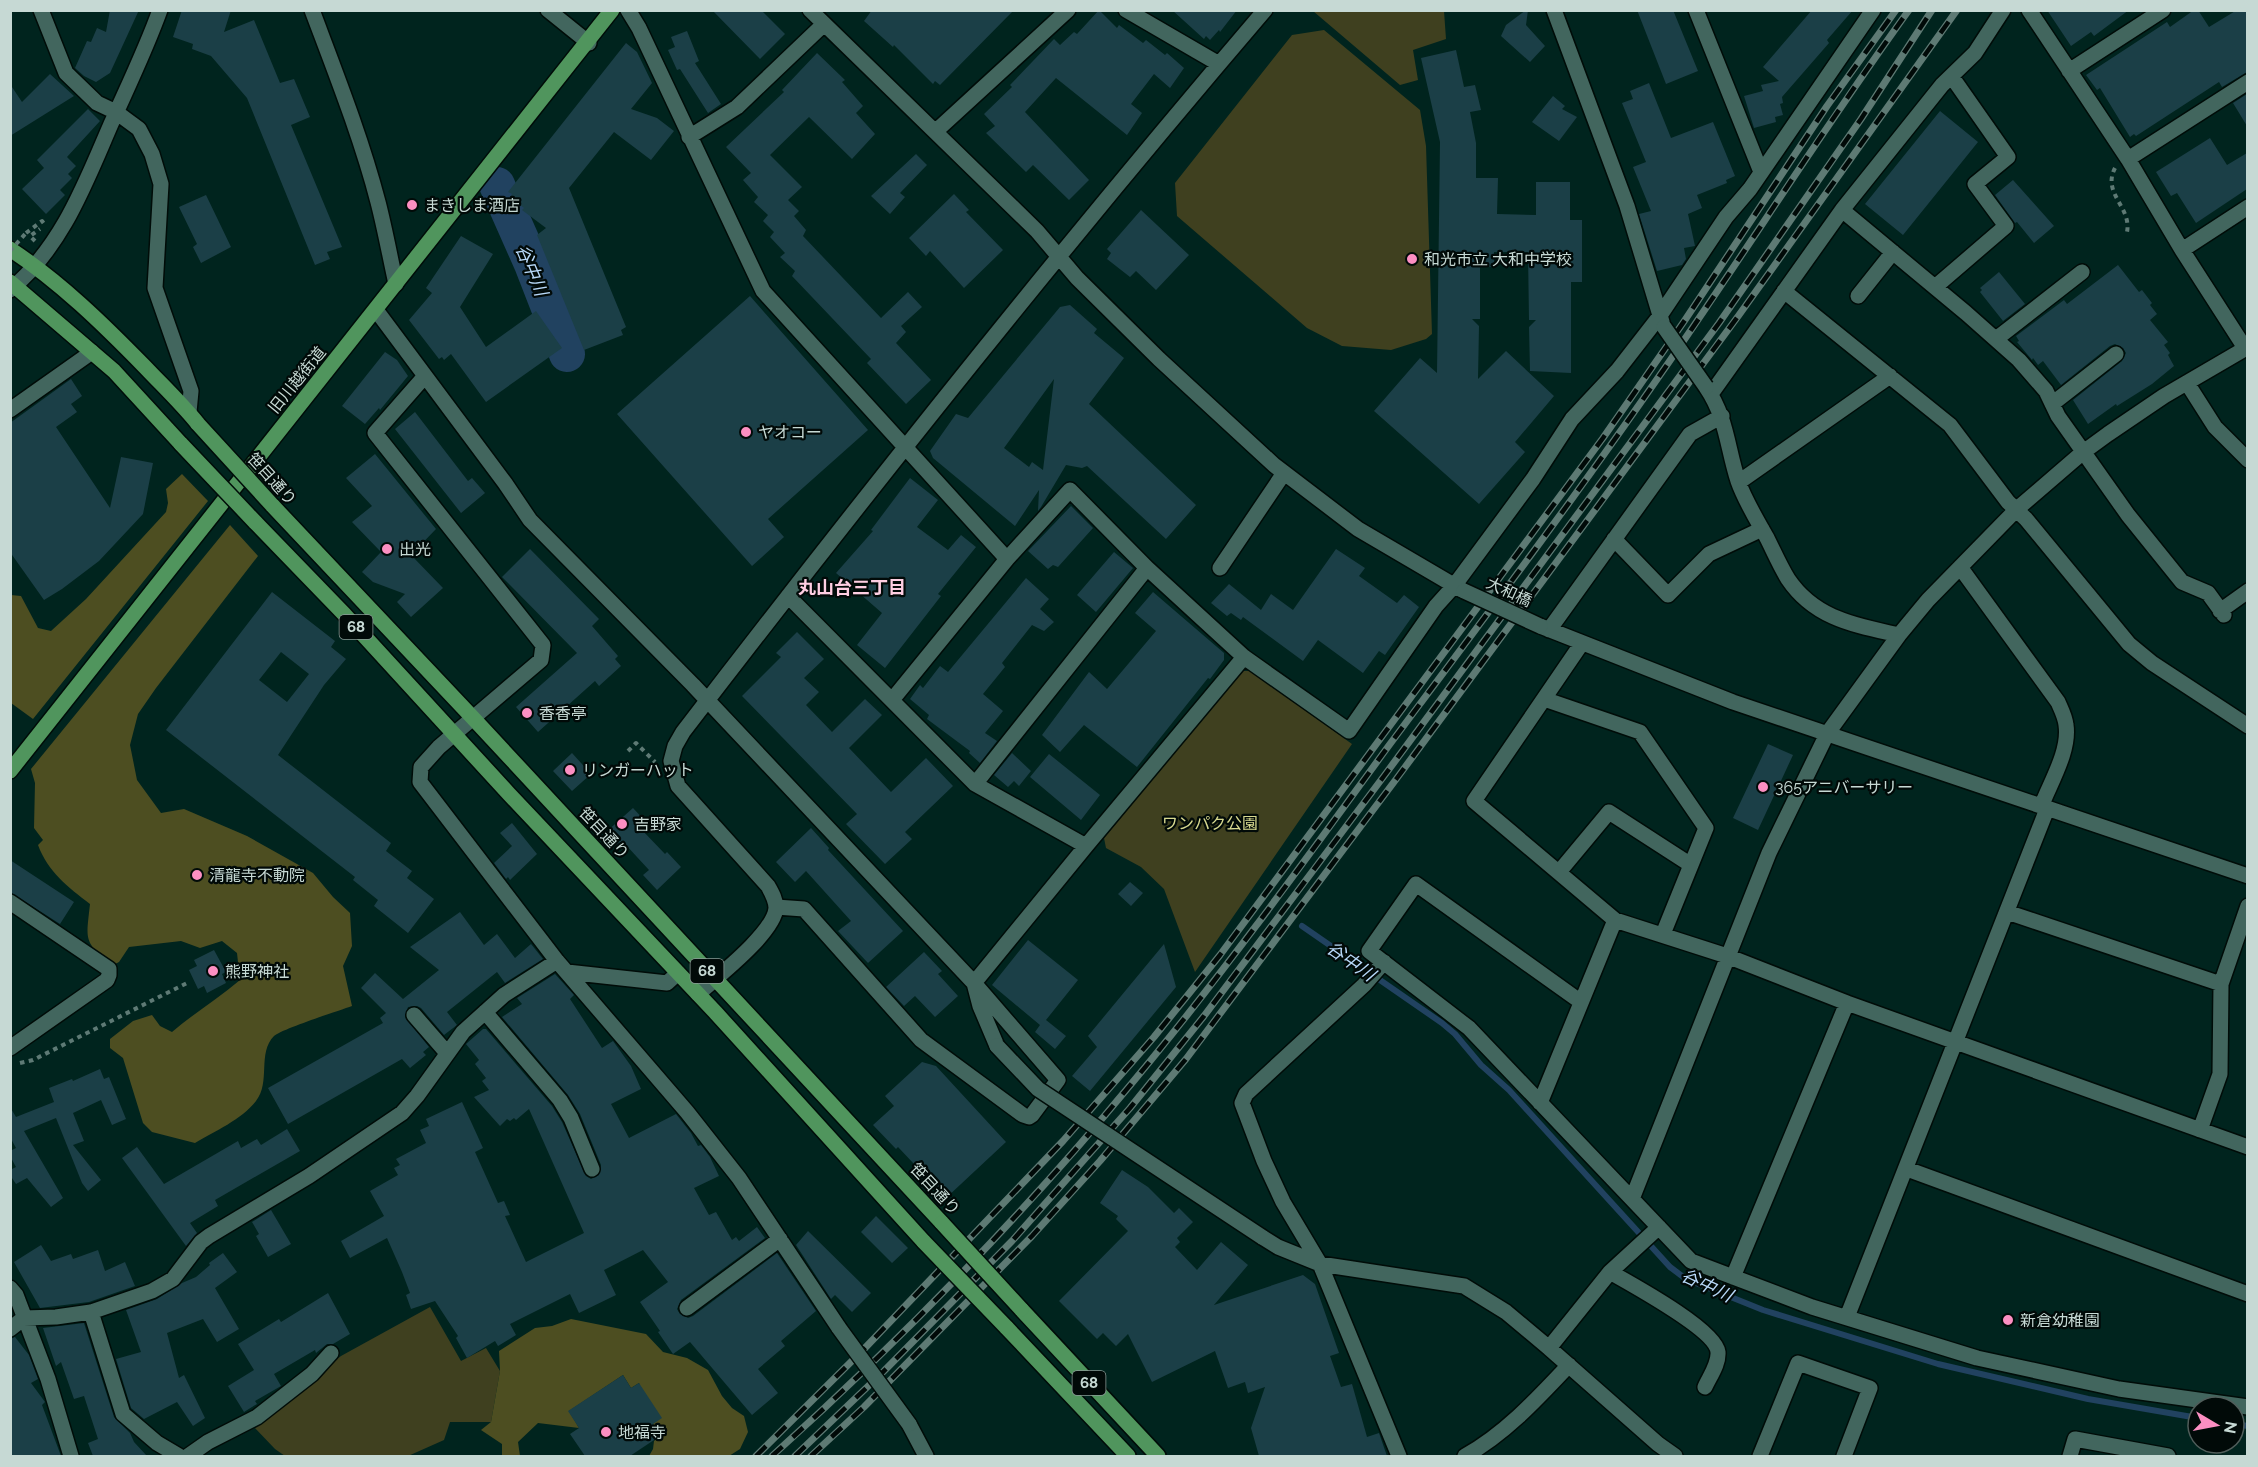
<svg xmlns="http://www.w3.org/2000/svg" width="2258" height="1467" font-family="Raleway,'Noto Sans JP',sans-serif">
  <rect width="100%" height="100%" fill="#00241e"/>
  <!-- green -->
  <path fill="#3f401f" d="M1313 11H1444L1446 39 1413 50 1418 80 1400 85Z
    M1324 30 1420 110 1426 146 1432 334 1426 339 1391 350 1342 346 1307 328 1177 216 1175 183 1292 35Z
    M1242 671H1250L1352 744 1195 972 1164 889 1141 867 1106 848 1104 838Z
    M430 1307 461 1361 486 1348 500 1371 491 1422H450L444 1440 408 1456H285L275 1449 252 1425 341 1356Z"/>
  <!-- forest -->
  <path fill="#4d4e21" d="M182 474 208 501 33 719 11 703V595L21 596 38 628 51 631 86 599 166 512 168 503 166 489Z
    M230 525 258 556 156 688 138 714 130 745 137 780 161 813 184 809 247 836 313 873 333 897 350 913 352 946 343 966 352 1006C338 1011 282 1029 274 1036 257 1053 271 1082 256 1101 241 1120 215 1131 195 1143L152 1132 143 1123 123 1058 110 1048V1039L133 1021 152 1015 160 1026 172 1032C194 1013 218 999 240 980L237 953 222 941 200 948 181 941 129 947 119 962 113 965C83 942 86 941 90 904 68 887 48 872 38 845L43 840 34 828 35 783 31 769Z
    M571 1319 646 1334 663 1352 687 1358 708 1370 722 1396 732 1408 744 1416 748 1432 740 1449 729 1456H670L668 1455 649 1456 653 1449 654 1441 660 1436 653 1424 639 1383 631 1388 623 1375 569 1411 579 1428 538 1423 518 1442 520 1456H502V1444L481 1430 491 1422 500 1371 499 1351 535 1328 552 1326Z"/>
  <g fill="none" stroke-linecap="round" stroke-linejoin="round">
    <!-- stream -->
    <path stroke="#214260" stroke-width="6" d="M1302 926 1442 1023 1455 1034 1481 1065 1509 1090 1670 1267 1686 1279 1763 1310 1938 1364 2088 1399 2198 1418
      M2234 1424 2248 1426"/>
    <!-- river -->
    <path stroke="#214260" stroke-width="36" d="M497 185 532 264 567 354"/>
  </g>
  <!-- building -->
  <path fill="#1b3f47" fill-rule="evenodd" d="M110 10H139L110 73 96 82 84 76 75 68 87 41 91 42 97 28 106 32Z
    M182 10H231L224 32 254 20 280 83 294 79 310 117 291 125 342 247 327 252 330 259 315 265 247 98 211 56 192 49 193 44 173 37Z
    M712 10H761L785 34 760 59Z
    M872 10H1014L940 85 935 81 933 84 894 45 893 47 864 21Z
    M1099 10 1117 28 1119 25 1143 43 1146 40 1165 55 1167 53 1184 68 1170 88 1154 74 1131 104 1142 113 1127 135 1056 78 1025 112 1089 180 1069 200 1033 165 1026 172 986 133 995 126 984 114 1012 87 1010 85 1054 39 1060 45 1074 32 1077 34Z
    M1172 10H1237L1220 32 1219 30 1210 40 1206 36 1204 39Z
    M1526 10H1528L1526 25 1545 46 1530 62 1501 36 1506 25Z
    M1637 10H1673L1698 71 1666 84Z
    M1812 10H1853L1827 40 1829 43 1782 97 1783 103 1780 104 1783 115 1775 117 1776 122 1754 128 1744 96 1763 91 1761 85 1779 81 1763 67Z
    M2047 10H2129L2094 36 2091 32 2071 46Z
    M2194 10H2198L2209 27 2237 10H2247V72L2222 87 2219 82 2136 136 2134 134 2130 137 2100 88 2097 90 2086 75 2167 22 2170 27Z
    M687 31 699 61 695 63 721 104 708 113 680 69 677 70 668 50 675 47 671 37Z
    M626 43 637 52 652 83 631 109 657 118 674 131 651 160 614 132 569 188 626 327 621 330 623 335 584 350 537 235 546 228 522 210 524 208 510 197 512 194 508 192Z
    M1456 50 1464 87 1475 85 1481 110 1470 112 1476 143V178H1498L1497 214 1536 215V182H1570V220H1582V282H1571V373L1530 371 1529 327 1536 320H1529L1528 252H1494V267L1480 266V319H1472L1479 326 1478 379 1506 351 1554 396 1515 442 1525 452 1479 504 1374 411 1420 358 1437 373 1440 142 1421 58Z
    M817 53 845 80 842 82 863 106 856 113 875 134 852 159 809 117 770 155 802 187 788 200 799 211 794 216 806 230 803 236 881 318 908 292 922 307 901 326 906 332 896 343 931 380 906 404 867 363 871 359 792 276 795 271 780 257 785 253 770 237 774 232 763 221 768 215 754 202 758 197 743 180 751 173 726 147 784 92 782 90Z
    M50 74 74 96 10 136V84L22 102Z
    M1649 83 1671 138 1713 122 1735 176 1726 180 1727 183 1697 195 1702 208 1688 214 1695 246 1684 248 1686 259 1682 265 1657 271 1639 214 1651 211 1633 167 1646 162 1622 103 1633 99 1630 91Z
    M2247 94V126L2233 103Z
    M1553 96 1565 106 1562 109 1577 117 1559 141 1532 122Z
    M88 109 100 121 67 157 76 166 68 174 72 178 60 190 65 195 46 214 22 189 44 168 37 160Z
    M1940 111 1978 142 1903 235 1865 204Z
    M2210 138 2227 165 2247 153V189L2196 223 2177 193 2171 196 2156 172Z
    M916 154 927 165 900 193 905 197 890 214 871 196Z
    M2013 180 2054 226 2034 243 2017 222 2015 223 1995 195Z
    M954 194 969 210 966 212 1003 250 964 288 930 251 926 256 909 238Z
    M206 195 231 247 201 263 193 247 197 244 179 207Z
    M1141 210 1189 255 1156 290 1136 271 1130 277 1107 259 1111 253 1107 249Z
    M461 236 493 254 460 307 486 347 536 311 562 348 486 402 451 354 444 360 442 357 439 359 409 320 432 293 426 288Z
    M2118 265 2139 292 2142 290 2152 303 2150 305 2157 314 2150 320 2168 342 2164 345 2170 353 2168 355 2174 366 2152 384 2117 406 2116 404 2088 424 2073 400 2122 361 2126 353 2123 348 2115 344 2110 346 2061 385 2043 361 2038 365 2033 358 2032 360 2017 342 2019 341 2016 336 2064 300 2067 304Z
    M1999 272 2025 304 2003 321 1980 292 1982 290 1980 288Z
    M750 296 868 430 768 519 784 537 752 566 617 414Z
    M1070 305 1097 329 1094 333 1124 358 1089 404 1196 505 1166 539 1087 466 1082 468 1066 465 1041 507 1038 511 1039 490 1015 526 933 458 930 451 956 414 968 418 1060 307ZM1054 379 1043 470 1032 462 1029 467 1004 448Z
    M385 352 397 360 408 376 380 410 379 408 365 424 342 406Z
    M71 379 82 396 71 404 77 412 56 427 110 508 121 457 153 463 143 514 99 561 62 589 44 600 10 552V423Z
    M415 412 468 481 472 478 485 493 461 513 395 429Z
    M375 454 436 529 411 555 443 588 411 617 397 602 405 594 373 582 362 572 381 552 352 522 372 506 346 478Z
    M910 478 938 500 917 527 948 550 961 535 976 547 938 594 941 596 885 668 857 645 882 613 836 573 873 531 871 530Z
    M1071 506 1093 528 1058 567 1053 565 1048 569 1028 551Z
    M530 549 599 619 592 626 618 656 615 659 621 666 599 686 595 681 538 732 516 707 577 653 502 577Z
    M1336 549 1365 568 1359 576 1397 603 1404 595 1419 607 1385 655 1379 651 1363 673 1318 640 1303 661 1243 617 1241 620 1231 613 1227 616 1211 603 1229 584 1261 610 1271 594 1293 610Z
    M1114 552 1133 568 1096 612 1077 595Z
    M1026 578 1049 599 1040 609 1054 622 1044 631 1032 625 1002 663 1005 667 983 694 1003 711 985 733 997 741 980 763 969 753 970 751 927 719 929 715 910 699 920 685 923 688 940 666 948 672Z
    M272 592 335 641 331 647 346 659 324 685 278 755 391 843 386 851 412 871 407 878 434 899 408 933 374 906 378 900 353 880 355 877 166 730ZM281 652 309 674 287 702 259 680Z
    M1153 592 1224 653V660L1210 679 1208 678 1137 767 1084 725 1060 752 1042 735 1089 672 1107 689 1156 631 1135 613Z
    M797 632 824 659 804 678 819 692 806 705 832 732 865 699 882 715 849 748 891 792 926 758 953 786 905 832 912 839 885 864 846 824 857 814 742 696 781 657 776 653Z
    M1768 744 1793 755 1758 830 1733 818Z
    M572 753 591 774 572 791 553 771Z
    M1012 753 1031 771 1019 786 1014 781 1008 787 994 775Z
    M1049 754 1100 795 1081 820 1030 777Z
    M633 808 647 823 641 829 665 854 667 852 681 867 657 890 643 875 649 870 625 844 620 848 605 833Z
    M512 823 537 854 510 880 508 877 506 879 494 863 512 846 500 833Z
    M811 828 829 848 828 850 903 931 868 963 838 931 851 921 806 871 795 882 776 862Z
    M10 860 74 902 60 924 10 892Z
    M1130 882 1143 893 1131 906 1118 894Z
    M460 912 484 945 497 934 515 958 531 944 543 959 505 983 497 972 447 1012 457 1025 444 1035 421 1008 417 1006 408 1007 405 1017 429 1047 423 1052 426 1055 410 1068 402 1059 288 1124 268 1088 383 1023 380 1018 386 1013 361 988 375 973 403 999 439 970 410 947Z
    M1028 940 1078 980 1046 1020 1066 1036 1055 1049 1035 1032 1040 1025 992 985Z
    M1164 944 1176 987 1090 1091 1072 1076 1097 1047 1088 1036Z
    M214 950 226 972 222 974 226 983 207 993 204 986 198 989 189 970 197 966 194 960Z
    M924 952 942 971 938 974 958 996 935 1017 915 996 904 1006 886 987Z
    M555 974 574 995 570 999 602 1048 613 1041 631 1066 641 1089 611 1104 629 1138 676 1114 691 1133 698 1146 701 1145 710 1157 719 1176 694 1188 709 1215 716 1212 732 1240 736 1237 739 1241 757 1227 765 1238 681 1300 677 1309 680 1314 688 1318 693 1316 777 1253 816 1311 781 1341 785 1346 758 1369 778 1393 752 1415 690 1342 673 1354 658 1332 660 1331 640 1302 668 1282 643 1250 604 1270 616 1295 579 1313 570 1294 510 1324 516 1335 498 1346 495 1341 467 1358 456 1338 458 1336 435 1301 411 1309 406 1295 410 1293 402 1272 387 1238 350 1258 341 1241 384 1216 370 1191 398 1175 394 1168 400 1165 396 1159 426 1143 420 1130 429 1126 426 1119 462 1102 483 1148 475 1152 498 1203 504 1201 510 1215 505 1216 526 1262 584 1233 529 1109 516 1120 514 1118 510 1121 507 1119 500 1126 474 1097 489 1090 482 1081 486 1078 475 1064 479 1060 466 1044 483 1029H486L552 1106 562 1122 586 1176 591 1179 599 1175 601 1165 580 1114 568 1095 502 1017 522 1004 517 998Z
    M922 1062 936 1066 1006 1142 946 1198 898 1147 896 1149 873 1125 894 1106 885 1096Z
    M100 1069 104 1079 109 1077 126 1119 112 1125 101 1100 73 1113 84 1141 73 1145 101 1180 88 1191 82 1183 56 1118 24 1131 63 1198 51 1207 27 1178 16 1184 10 1175V1170L16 1167 10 1156V1151L16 1148 10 1137V1107L16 1117 54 1102 49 1088 72 1079 73 1081Z
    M287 1129 300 1151 215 1200 218 1206 190 1223 197 1233 186 1246 122 1158 137 1147 164 1184 238 1141 241 1148 257 1139 261 1145Z
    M1122 1170 1148 1187 1174 1213 1179 1208 1193 1222 1177 1238 1180 1242 1175 1247 1197 1270 1221 1242 1248 1265 1214 1305 1303 1275 1315 1284 1339 1353 1330 1356 1341 1387 1352 1384 1367 1437 1379 1433 1387 1456H1259L1251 1428 1265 1387 1248 1393 1245 1382 1228 1388 1215 1351 1152 1382 1128 1334 1116 1346 1103 1333 1097 1339 1059 1301 1128 1231 1116 1219 1118 1216 1100 1203Z
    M271 1210 291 1244 268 1257 256 1236 259 1234 252 1222Z
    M876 1216 908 1248 892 1263 861 1232Z
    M808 1231 871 1293 852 1312 835 1295 831 1299 796 1245Z
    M41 1245 51 1261 71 1254 73 1259 98 1250 105 1271 125 1262 135 1286 89 1302 40 1308 14 1262Z
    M223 1253 237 1272 215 1288 239 1329 217 1342 203 1319 167 1333 179 1378 184 1375 205 1418 193 1426 177 1402 144 1419 131 1408 116 1359 141 1352 126 1310 157 1299 182 1283 196 1277 210 1265 209 1263Z
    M328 1293 350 1334 333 1344H327L316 1353 315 1350 274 1374 281 1386 255 1401 257 1404 244 1412 228 1386 254 1370 238 1344 279 1319 281 1322Z
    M84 1323 114 1417 130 1433 134 1442 147 1456H93L88 1443 98 1439 84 1396 74 1399 61 1362 56 1366 43 1328Z
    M15 1337 29 1355 38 1379 31 1383 45 1402 42 1405 61 1456H10V1339Z
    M623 1375 631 1388 639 1383 662 1418 653 1424 660 1436 630 1456H585L570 1434 579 1428 568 1411Z"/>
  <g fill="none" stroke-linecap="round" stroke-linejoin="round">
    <!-- minor casing -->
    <g stroke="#000c08" stroke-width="18">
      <path id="minor" d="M41 10 66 73 97 103 116 112 139 129 152 154 161 184 155 288 191 391 189 412
        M312 10C336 74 361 137 378 202 385 229 390 257 396 284
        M548 10 589 43
        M628 10 639 28 763 291 1007 559
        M810 10 1037 231 1077 278 1159 359 1274 465 1358 529 1462 590
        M1126 10 1219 64
        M1554 10 1627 206 1662 322
        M1696 10 1761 172
        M2029 10 2128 159 2182 250 2245 348
        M2069 71 2163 10
        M936 131 1068 10
        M689 137 737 107 824 24
        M2128 159 2248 82
        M1842 210 1966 313 2019 360 2046 391 2058 416 2128 515 2182 582 2208 593 2224 615
        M2182 250 2248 207
        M1935 287 2006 226 1975 184 2008 157 1952 77
        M10 290C62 247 85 184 111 124 128 86 146 49 160 10
        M1784 291 1950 425 2008 502 2026 519 2129 644 2152 663 2248 726
        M1858 296 1893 252
        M376 310 505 483 530 520 693 685 974 983 980 1006 997 1046
        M1996 339 2082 272
        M425 376 375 433 543 645 541 660 439 747 421 767 420 782 557 961 687 1112 739 1178 839 1328
        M2187 383 2215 427 2248 460
        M1706 387C1727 418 1727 447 1738 481 1745 501 1757 520 1767 538 1774 552 1780 566 1788 579 1815 619 1855 625 1899 635
        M1711 394 1842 210 1942 85 1975 53 2003 10
        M2052 404 2116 354
        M10 410 92 352
        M1739 482 1890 376
        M1614 539 1668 595 1709 554 1762 529
        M1960 567 2058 702C2061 709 2065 716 2066 725 2070 751 2050 783 2041 807
        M1220 568 1284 473
        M788 596 975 784 1086 846
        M2220 611 2248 591
        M1540 626 1733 702 2248 876
        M1549 630 1690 434 1722 416
        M1582 643 1474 801 1615 920 1727 956 1847 1003 2248 1147
        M1544 699 1640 732 1706 828 1663 934
        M892 700 1007 559 1070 490 1147 568 1244 657 1349 731 1436 606 1454 586 1533 479 1572 419 1617 371 1659 317 1726 217 1750 189 1873 10
        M975 784 1147 568
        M1559 872 1609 812 1691 865
        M10 902 109 969V975L107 980 10 1048
        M776 907 804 909 921 1040 1023 1115 1029 1117 1032 1115 1058 1080 974 983 1086 846 1244 657
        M2007 912 2221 984 2220 1074 2200 1130
        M1384 962 1364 985 1246 1094 1242 1103 1264 1161 1283 1202 1320 1264 1399 1456
        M567 972 667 983 678 973
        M2221 984 2248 906
        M698 994C717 977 774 933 776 908 776 900 772 893 768 886L678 786 671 761 675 746 683 732C871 487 1064 245 1265 10
        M1581 1002 1416 884 1369 951 1469 1028 1691 1261 1812 1307 1977 1358 2119 1389 2248 1407
        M485 1012 560 1100 571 1118 592 1169
        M414 1015 447 1053
        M1540 1103 1615 920
        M1907 1169 2248 1294
        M1632 1199 1769 853 1827 734 1899 635 1928 600 2017 509 2082 453 2108 434 2164 396 2248 347
        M1262 1237 1278 1247 1320 1264 1464 1286 1506 1312 1549 1348 1658 1444 1675 1456
        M1610 1272C1631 1284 1716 1330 1718 1352 1719 1364 1710 1376 1705 1387
        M1733 1277 1847 1003
        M10 1288 16 1295 48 1379 71 1456
        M687 1308 780 1239
        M91 1312 123 1414 157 1443 179 1456
        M1847 1317 2047 809
        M10 1329 24 1318 56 1317 91 1312 152 1291 173 1279 201 1242 209 1236 309 1176 402 1113 417 1096 463 1032 504 995 557 961
        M1549 1348 1610 1272 1659 1227
        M909 1424 926 1456
        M188 1456 208 1442 257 1417 312 1374 331 1353
        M1465 1456C1505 1434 1538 1398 1569 1365
        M1760 1456 1798 1363 1870 1388 1844 1456
        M2070 1456 2075 1439 2168 1456"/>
    </g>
    <!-- major casing -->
    <g stroke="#000c08" stroke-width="18">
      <path id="major" d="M10 249C60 282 103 324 145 367 163 386 182 404 198 424
        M10 282 114 371 181 444
        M272 505 473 718 942 1223
        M255 522 345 615 509 794 716 1013 924 1242
        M10 771 612 10
        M1021 1309 1158 1456
        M1006 1327 1128 1456"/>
    </g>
    <!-- path -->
    <path stroke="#5e7a75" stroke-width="4" stroke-dasharray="4.5 4.5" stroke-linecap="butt" d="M2115 168C2101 195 2135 208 2126 236
      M26 233 42 221 45 225
      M35 241 30 236 40 229
      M628 751 636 743 655 762
      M20 1063 33 1060 189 982"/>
    <!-- minor -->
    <use href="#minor" stroke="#42665e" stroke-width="15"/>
    <!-- major -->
    <use href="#major" stroke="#50955d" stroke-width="15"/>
    <!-- rail casing -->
    <g stroke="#5e7a74" stroke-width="7">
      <path id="rail" d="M756 1456 864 1349 1063 1141 1154 1037 1220 955 1603 438 1685 320 1827 106 1896 10
        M772 1456C900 1341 1022 1216 1132 1083 1223 974 1306 859 1390 744 1479 625 1568 507 1653 385 1740 261 1820 133 1909 10
        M795 1456 884 1371 1012 1241 1130 1108 1204 1016 1384 776 1719 323 1861 119 1932 10
        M811 1456 864 1407 1032 1236 1100 1161 1186 1059 1397 778 1739 315 1957 10"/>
    </g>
    <!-- rail -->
    <use href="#rail" stroke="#010a08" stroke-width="4.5" stroke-dasharray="14" stroke-linecap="butt"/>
    <!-- minor-bridge casing -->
    <g stroke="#000c08" stroke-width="18" stroke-linecap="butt">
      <path id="minor-bridge" d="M1664 327 1706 387
        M1464 591 1540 626
        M997 1046 1038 1089 1262 1237
        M839 1328 909 1424"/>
    </g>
    <!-- major-bridge casing -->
    <g stroke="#000c08" stroke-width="18" stroke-linecap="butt">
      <path id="major-bridge" d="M198 424 272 505
        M181 444 255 522
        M942 1223 1021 1309
        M924 1242 1006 1327"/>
    </g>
    <!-- path-bridge -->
    <path stroke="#5e7a75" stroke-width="4" stroke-dasharray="4.5 4.5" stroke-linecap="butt" d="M10 251 26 233"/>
    <!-- minor-bridge -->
    <use href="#minor-bridge" stroke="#42665e" stroke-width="15"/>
    <!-- major-bridge -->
    <use href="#major-bridge" stroke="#50955d" stroke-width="15"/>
  </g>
  <!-- markers -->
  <g fill="#fc8fc2" stroke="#010a08" stroke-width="2">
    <circle cx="412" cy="205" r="6"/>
    <circle cx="1412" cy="259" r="6"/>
    <circle cx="746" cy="432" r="6"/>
    <circle cx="387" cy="549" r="6"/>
    <circle cx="527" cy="713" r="6"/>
    <circle cx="570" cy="770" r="6"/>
    <circle cx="1763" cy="787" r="6"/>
    <circle cx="622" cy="824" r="6"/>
    <circle cx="197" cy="875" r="6"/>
    <circle cx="213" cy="971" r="6"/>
    <circle cx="2008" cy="1320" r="6"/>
    <circle cx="606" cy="1432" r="6"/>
  </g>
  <g text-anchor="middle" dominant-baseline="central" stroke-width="4.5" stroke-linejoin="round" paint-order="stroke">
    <!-- shield labels -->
    <g fill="#010a08" stroke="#8b9b97" stroke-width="1.5">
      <rect x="339.5" y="615" width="33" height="24" rx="4.5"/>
      <rect x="690.5" y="959" width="33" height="24" rx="4.5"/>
      <rect x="1072.5" y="1371" width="33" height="24" rx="4.5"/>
    </g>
    <g font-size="15" font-weight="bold" fill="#c6d9d4">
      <text x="356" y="627">68</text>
      <text x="707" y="971">68</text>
      <text x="1089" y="1383">68</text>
    </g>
    <!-- poi labels -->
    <g font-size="16" fill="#c6d9d4" stroke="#010a08" text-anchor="start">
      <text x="424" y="205">まきしま酒店</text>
      <text x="1424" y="259">和光市立 大和中学校</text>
      <text x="758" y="432">ヤオコー</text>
      <text x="399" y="549">出光</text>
      <text x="539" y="713">香香亭</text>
      <text x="582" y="770">リンガーハット</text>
      <text x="1775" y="787">365アニバーサリー</text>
      <text x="634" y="824">吉野家</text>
      <text x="209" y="875">清龍寺不動院</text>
      <text x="225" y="971">熊野神社</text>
      <text x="2020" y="1320">新倉幼稚園</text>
      <text x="618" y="1432">地福寺</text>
    </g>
    <!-- street labels -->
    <g font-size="16" fill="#c6d9d4" stroke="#010a08">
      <text transform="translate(297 380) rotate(-51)">旧川越街道</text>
      <text transform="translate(272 479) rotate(48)">笹目通り</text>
      <text transform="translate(1509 592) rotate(25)">大和橋</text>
      <text transform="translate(604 833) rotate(47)">笹目通り</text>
      <text transform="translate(935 1189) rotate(47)">笹目通り</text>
    </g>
    <!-- park labels -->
    <g font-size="16" fill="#d8da90" stroke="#010a08">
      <text x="1210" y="823">ワンパク公園</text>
    </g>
    <!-- water labels -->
    <g font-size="18" font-style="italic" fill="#b7d8f8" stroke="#010a08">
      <text transform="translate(532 270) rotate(67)">谷中川</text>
      <text transform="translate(1351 961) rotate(35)">谷中川</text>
      <text transform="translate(1707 1285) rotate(25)">谷中川</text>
    </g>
    <!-- neighbourhood labels -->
    <g font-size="18" font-weight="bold" fill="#fecee2" stroke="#010a08">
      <text x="852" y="587">丸山台三丁目</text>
    </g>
  </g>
  <!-- border -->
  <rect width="2258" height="1467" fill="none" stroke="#c6d9d4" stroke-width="24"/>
  <!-- north arrow -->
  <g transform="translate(2216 1425) rotate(100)"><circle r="28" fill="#010a08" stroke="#505d5a" stroke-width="1.5"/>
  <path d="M0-4.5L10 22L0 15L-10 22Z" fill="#fc8fc2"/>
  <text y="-9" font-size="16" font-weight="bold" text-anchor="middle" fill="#c6d9d4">N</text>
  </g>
</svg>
